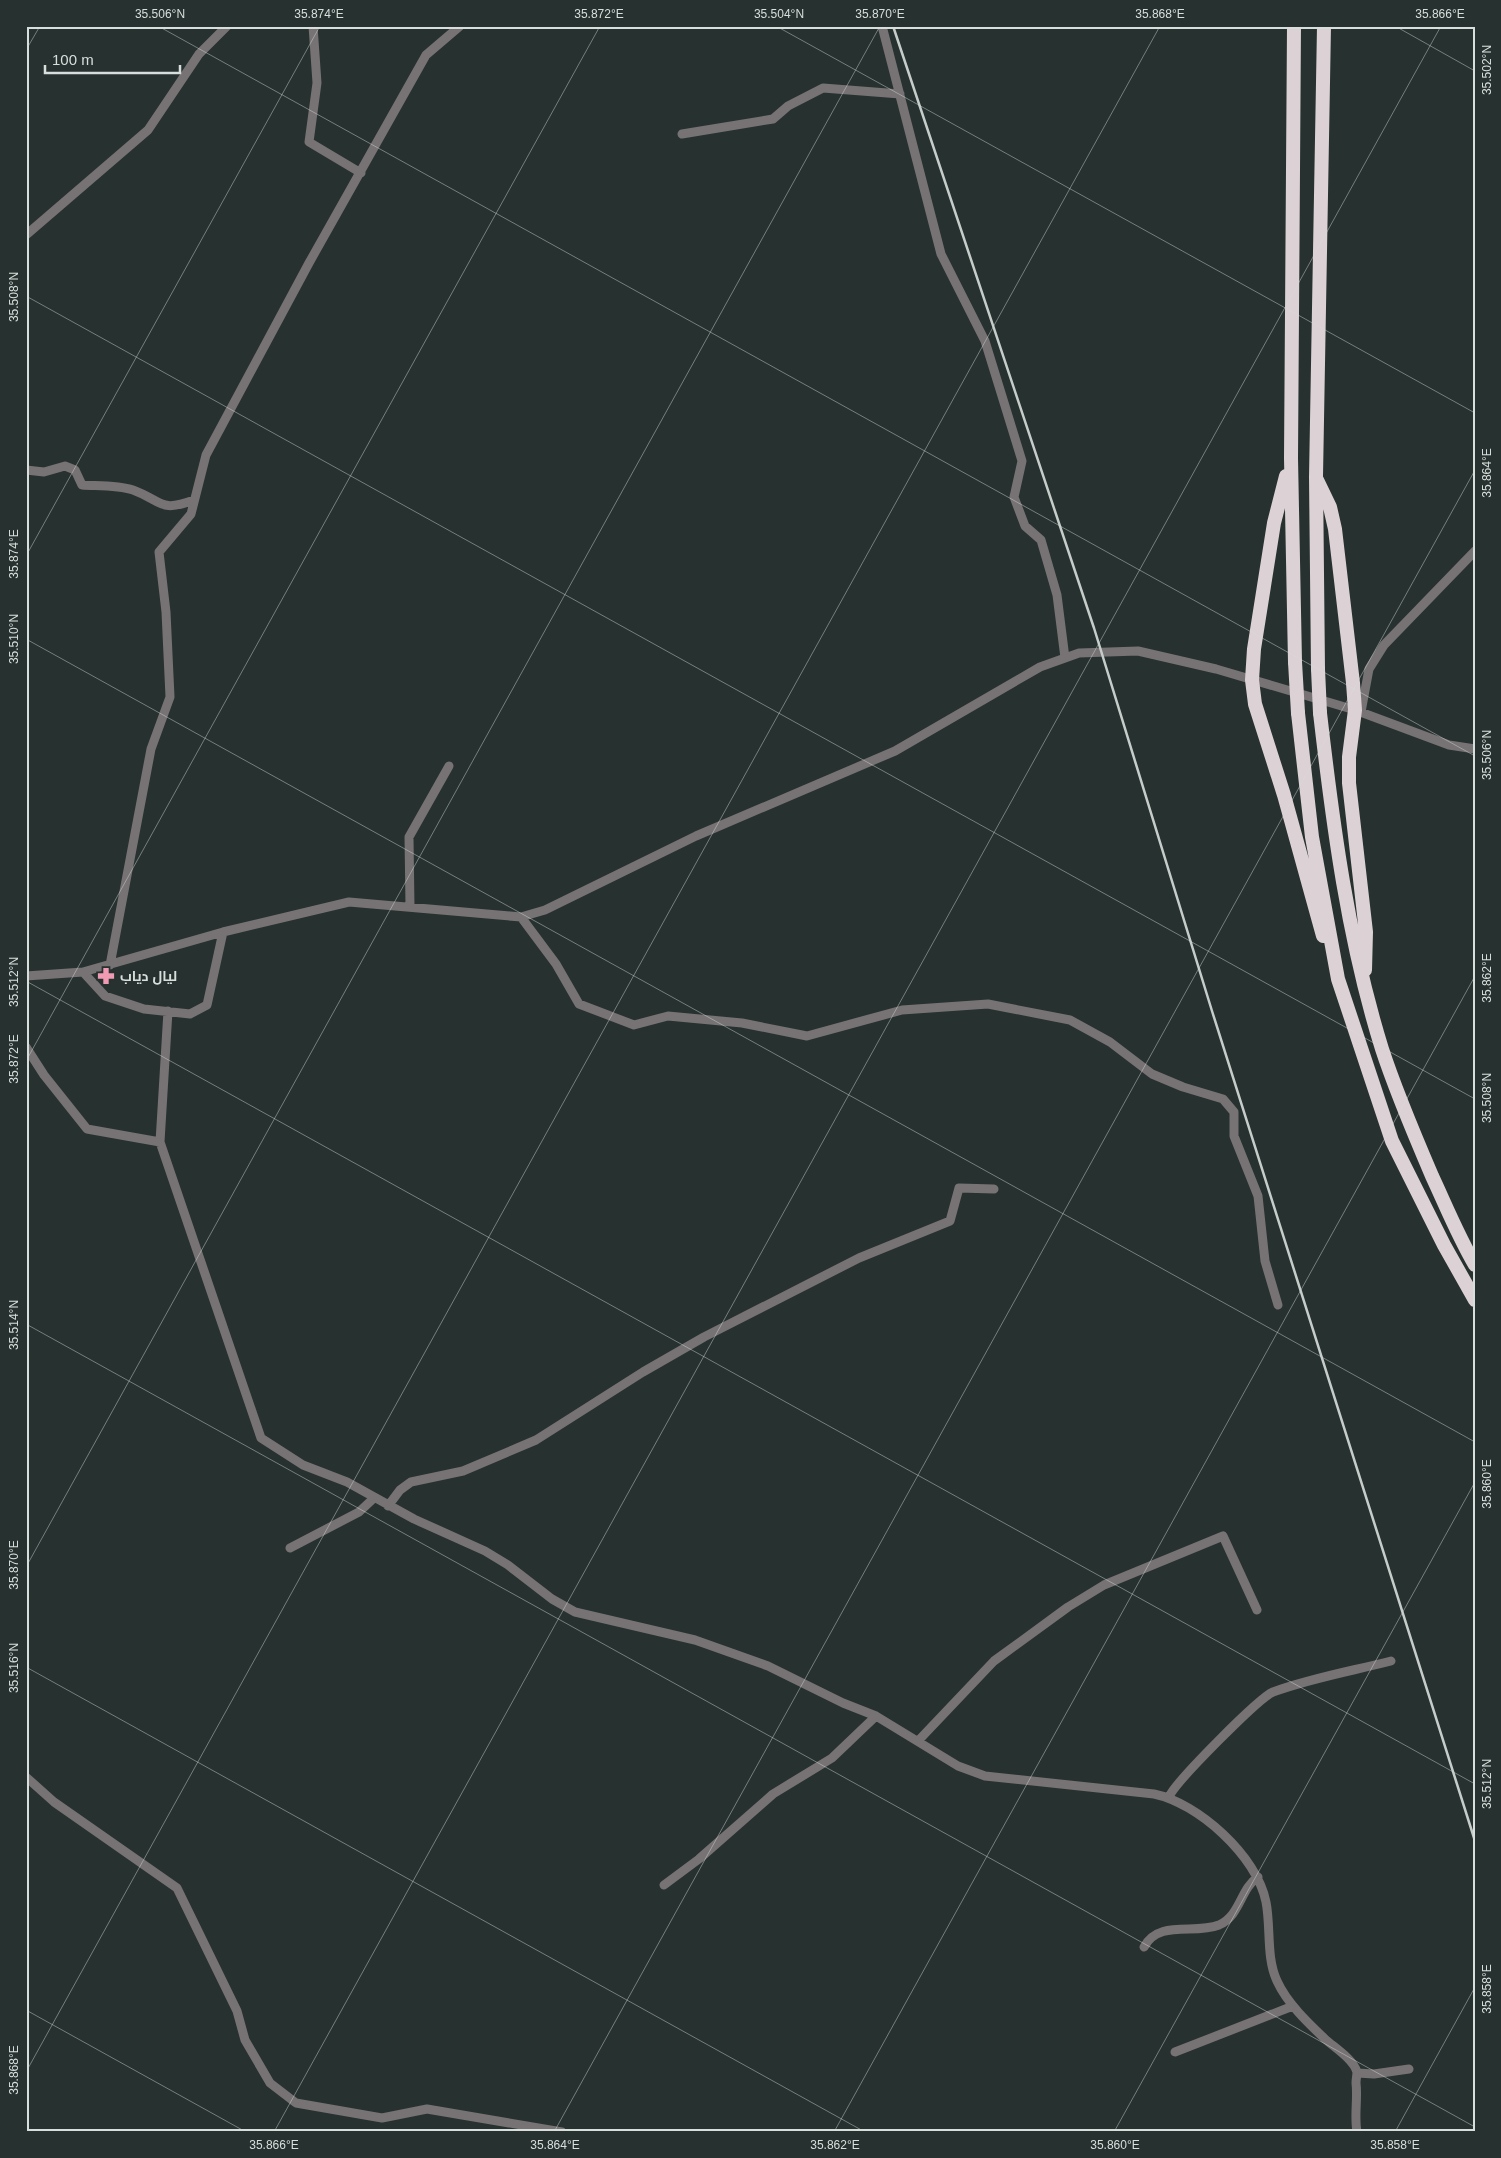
<svg xmlns="http://www.w3.org/2000/svg" width="1501" height="2158" font-family="Arial,Cairo,sans-serif">
  <rect width="100%" height="100%" fill="#27312f"/>
  <g fill="none" stroke-linecap="round" stroke-linejoin="round">
    <!-- minor -->
    <path stroke="#777274" stroke-width="9" d="M313 26 317 83 309 142 361 173
      M882 26 941 254 985 341 1022 461 1014 497 1025 526 1041 540 1057 595 1065 658
      M682 134 773 119 788 106 823 88 900 94
      M26 235 148 130 199 54 227 26
      M26 470 44 472 65 466 75 470 82 485C97 486 118 485 133 490 163 501 159 513 194 500
      M1361 712 1369 669 1384 645 1475 551
      M410 907 409 837 449 766
      M521 917 556 964 579 1004 634 1025 668 1016 742 1023 807 1036 902 1010 988 1004 1070 1020 1110 1042 1152 1074 1183 1087 1223 1099 1234 1112V1136L1258 1196 1265 1261 1278 1305
      M110 965 151 749 170 697 166 612 159 552 191 514 206 455 309 263 426 55 460 26
      M83 972 105 996 144 1009 190 1014 207 1005 223 932
      M26 976 83 972 223 932 349 902 521 917 545 910 696 836 895 751 1040 667 1079 653 1138 651 1216 669 1355 710 1449 745 1475 749
      M26 1047 44 1075 87 1129 160 1142 261 1438 303 1465 347 1482 414 1519 485 1551 508 1565 552 1599 575 1612 695 1640 768 1666 843 1703 876 1716 958 1766 985 1776 1154 1794C1198 1803 1257 1856 1266 1902 1271 1927 1266 1958 1277 1981 1287 2003 1308 2023 1325 2039 1335 2048 1353 2059 1357 2072 1357 2075 1356 2079 1356 2083 1358 2099 1354 2115 1357 2132
      M160 1142 168 1011
      M388 1506 400 1490 411 1482 463 1471 536 1440 643 1372 704 1337 859 1258 950 1221 959 1188 994 1189
      M290 1548 359 1512 374 1498
      M918 1741 994 1661 1068 1607 1104 1585 1223 1536 1257 1610
      M26 1777 54 1802 177 1888 237 2011 245 2040 270 2083 296 2103 382 2118 427 2109 562 2132
      M1169 1797C1175 1782 1259 1698 1273 1692 1311 1678 1352 1671 1391 1661
      M664 1885 699 1859 773 1794 832 1758 876 1716
      M1144 1947C1159 1919 1194 1935 1219 1925 1241 1915 1240 1889 1258 1877
      M1175 2052 1293 2006
      M1357 2073 1374 2074 1409 2069"/>
    <!-- highway -->
    <path stroke="#dcd1d4" stroke-width="14" d="M1294 26 1291 458 1295 662
      M1286 476 1274 523 1254 649 1252 680 1255 704 1284 795 1323 936
      M1317 480 1330 507 1335 529 1353 683 1355 710 1349 757V783L1366 932 1365 970
      M1318 669 1316 477 1324 26
      M1298 713 1312 837 1338 979 1392 1141 1444 1245 1475 1300
      M1320 713C1333 826 1348 940 1382 1049 1396 1092 1414 1134 1432 1176 1446 1206 1458 1236 1475 1265"/>
    <!-- rail -->
    <path stroke="#c6ccca" stroke-width="2.5" d="M893 26 1094 628 1212 1011 1475 1841"/>
    <!-- highway-bridge -->
    <path stroke="#dcd1d4" stroke-width="14" d="M1295 662 1298 713
      M1318 669 1320 713"/>
  </g>
  <!-- ticks -->
  <path fill="none" stroke="#d8dedc" stroke-width="1" stroke-opacity="0.45" d="M158 26 1475 756M776 26 1475 413M1395 26 1475 71M26 50 40 26M26 296 1475 1099M26 556 320 26M26 639 1475 1442M26 981 1475 1784M26 1061 600 26M26 1324 1475 2127M26 1567 880 26M26 1667 865 2132M26 2010 246 2132M26 2072 1160 26M274 2132 1441 26M554 2132 1475 470M834 2132 1475 976M1114 2132 1475 1482M1395 2132 1475 1987"/>
  <!-- icons -->
  <defs>
    <g id="pharmacy-bare" transform="scale(1.35)"><path d="M-2-6h4v4h4v4h-4v4h-4v-4h-4v-4h4Z" fill="#f09ab4" stroke="#27312f" stroke-width="2.5" paint-order="stroke"/></g>
  </defs>
  <g fill-rule="evenodd">
    <use href="#pharmacy-bare" x="106" y="976"/>
  </g>
  <g text-anchor="middle" dominant-baseline="central" stroke-width="4" stroke-linejoin="round" paint-order="stroke">
    <!-- poi labels -->
    <g font-size="14" font-weight="bold" fill="#d8dedc" stroke="#27312f" text-anchor="start">
      <text x="120" y="976">ليال دياب</text>
    </g>
  </g>
  <!-- border -->
  <rect width="1501" height="2158" fill="none" stroke="#27312f" stroke-width="55"/>
  <!-- scale -->
  <path d="M45 65v8h135v-8" fill="none" stroke="#d8dedc" stroke-width="2.5"/>
  <text x="52" y="65" font-size="15" fill="#d8dedc" stroke="#27312f" stroke-width="4" paint-order="stroke">100 m</text>
  <rect x="28" y="28" width="1446" height="2102" fill="none" stroke="#d8dedc" stroke-width="2"/>
  <g font-size="12" text-anchor="middle" fill="#d8dedc">
    <text x="160" y="18">35.506°N</text>
    <text x="319" y="18">35.874°E</text>
    <text x="599" y="18">35.872°E</text>
    <text x="779" y="18">35.504°N</text>
    <text x="880" y="18">35.870°E</text>
    <text x="1160" y="18">35.868°E</text>
    <text x="1440" y="18">35.866°E</text>
    <text transform="translate(1487 70) rotate(-90)" y="4">35.502°N</text>
    <text transform="translate(14 297) rotate(-90)" y="4">35.508°N</text>
    <text transform="translate(1487 473) rotate(-90)" y="4">35.864°E</text>
    <text transform="translate(14 554) rotate(-90)" y="4">35.874°E</text>
    <text transform="translate(14 639) rotate(-90)" y="4">35.510°N</text>
    <text transform="translate(1487 755) rotate(-90)" y="4">35.506°N</text>
    <text transform="translate(1487 978) rotate(-90)" y="4">35.862°E</text>
    <text transform="translate(14 982) rotate(-90)" y="4">35.512°N</text>
    <text transform="translate(14 1059) rotate(-90)" y="4">35.872°E</text>
    <text transform="translate(1487 1098) rotate(-90)" y="4">35.508°N</text>
    <text transform="translate(14 1325) rotate(-90)" y="4">35.514°N</text>
    <text transform="translate(1487 1484) rotate(-90)" y="4">35.860°E</text>
    <text transform="translate(14 1565) rotate(-90)" y="4">35.870°E</text>
    <text transform="translate(14 1668) rotate(-90)" y="4">35.516°N</text>
    <text transform="translate(1487 1784) rotate(-90)" y="4">35.512°N</text>
    <text transform="translate(1487 1989) rotate(-90)" y="4">35.858°E</text>
    <text transform="translate(14 2070) rotate(-90)" y="4">35.868°E</text>
    <text x="274" y="2149">35.866°E</text>
    <text x="555" y="2149">35.864°E</text>
    <text x="835" y="2149">35.862°E</text>
    <text x="1115" y="2149">35.860°E</text>
    <text x="1395" y="2149">35.858°E</text>
  </g>
</svg>
